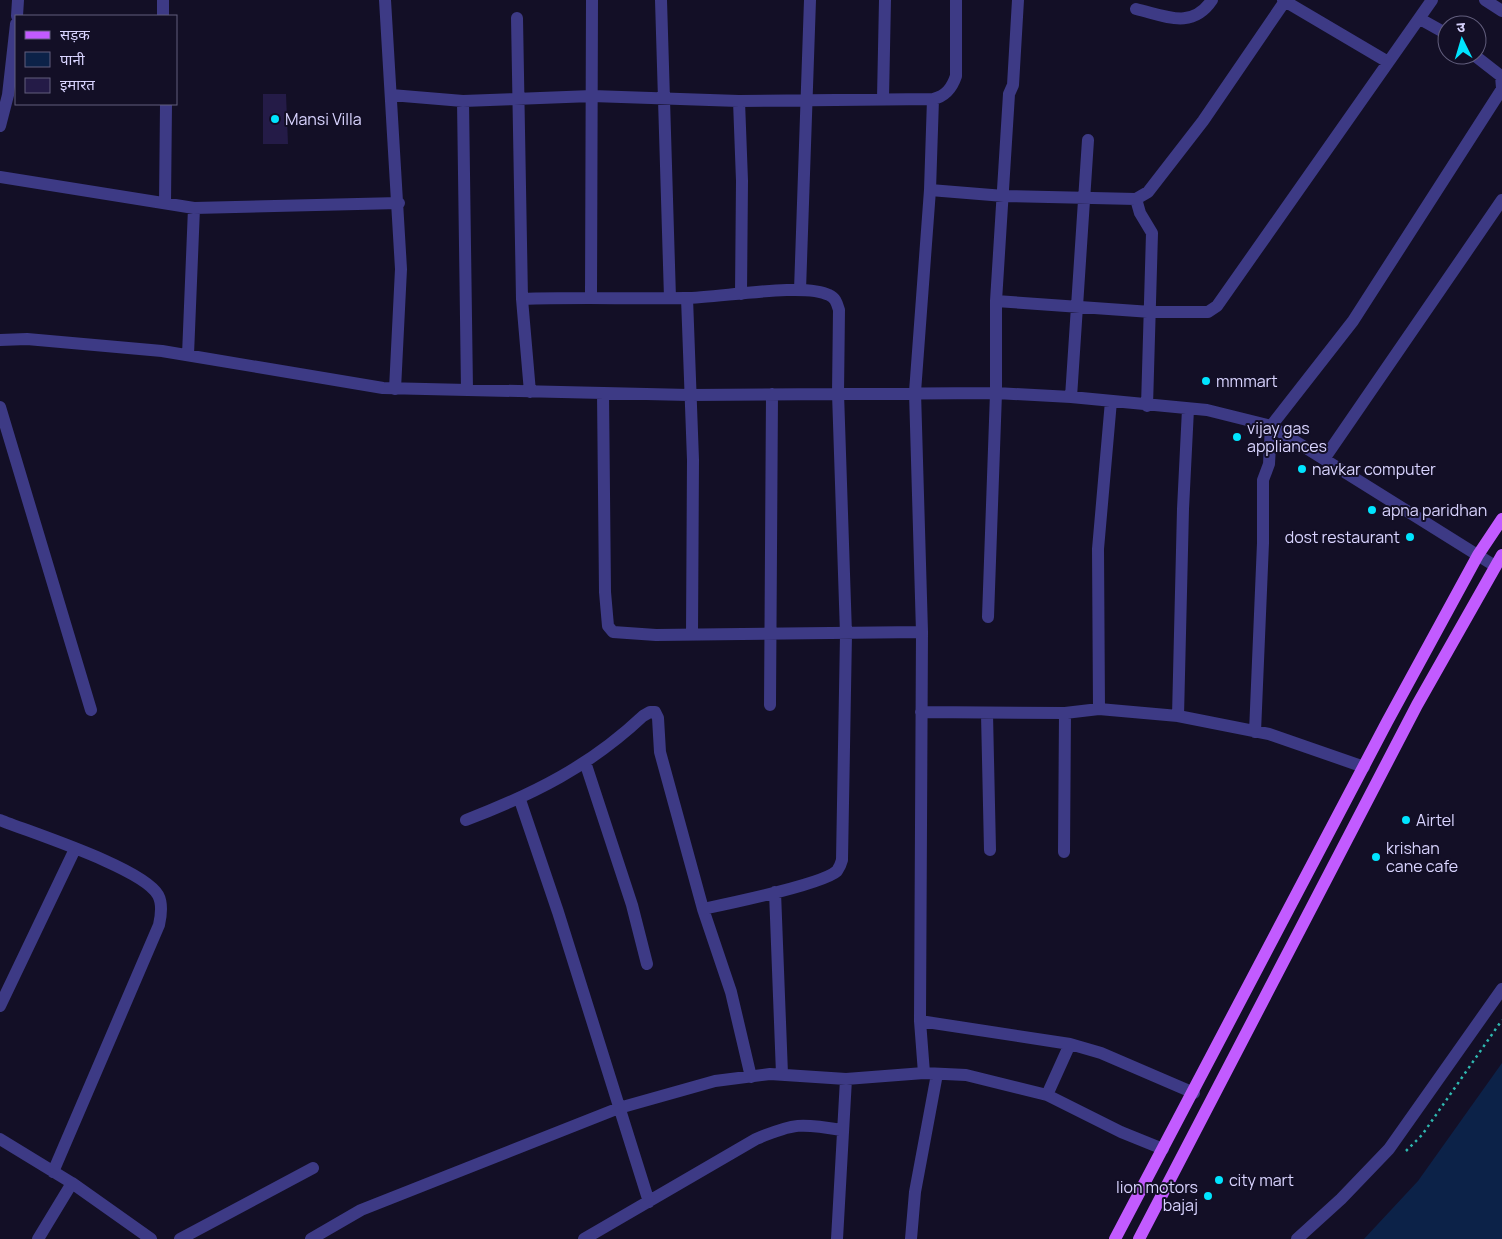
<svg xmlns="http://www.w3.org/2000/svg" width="1502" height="1239" font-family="Manrope,'Noto Sans Devanagari',sans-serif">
  <rect width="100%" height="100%" fill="#130f26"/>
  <!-- water -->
  <path fill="#0c2248" d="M1502 1063V1239H1364L1418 1181Z"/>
  <!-- building -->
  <path fill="#241b47" d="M263 94H286L288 144H263Z"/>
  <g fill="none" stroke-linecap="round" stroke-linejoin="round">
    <!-- path -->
    <path stroke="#2fb8b0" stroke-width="2.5" stroke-dasharray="2.5 4" stroke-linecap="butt" d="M1406 1151 1422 1135 1502 1020"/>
    <!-- minor -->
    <path stroke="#3d3a85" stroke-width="12" d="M163 0V16
      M385 0 401 269 395 389
      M661 0 670 298
      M1283 0 1388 62
      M1485 0 1502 11
      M1136 9C1166 16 1192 30 1212 0
      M17 16 18 0
      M517 18 522 299 530 392
      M1420 19 1447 34
      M1474 55 1501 76 1502 88
      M391 95 463 101 592 96 739 101 933 99C946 96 952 88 956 76V0
      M883 98 885 0
      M463 101 467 390
      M739 101 742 181 741 294
      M0 126 8 95 16 24
      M0 177 194 208 399 203
      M930 190 1004 196 1136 199
      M165 203 166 104
      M800 290 810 0
      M591 297 592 0
      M687 298 693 460 692 635
      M522 299C576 297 631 299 685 298 718 298 804 282 829 295 836 298 837 304 839 310L838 393 846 634 842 860C841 864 839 868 837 871 823 884 727 904 703 909
      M996 301 1151 312H1208L1217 306 1432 0
      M0 340 27 339 162 351 383 388 689 395 996 393 1071 397 1207 410 1271 426 1495 566
      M188 355 194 208
      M603 393 605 592 608 626 613 632 656 635 922 632
      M1071 397 1088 140
      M1147 406 1152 233 1140 213 1136 199 1148 192 1203 121 1285 1
      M0 407 91 710
      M1324 459 1502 200
      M988 617 996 393V301L1009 94 1013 85 1018 0
      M770 705 772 394
      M1099 709 1098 549 1111 401
      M921 712 1065 713 1099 709 1178 716 1269 734 1364 767
      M987 714 990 850
      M1178 716 1183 509 1188 409
      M1255 732 1263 543V480L1269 464 1271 426 1353 321 1502 89
      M585 762 632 905 647 964
      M520 800 558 912 649 1202
      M0 820C32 833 143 868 158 895 163 904 161 916 159 925L53 1172
      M466 820C534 794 590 766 643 716L650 712H655L658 718 660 752 703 909 731 992 751 1077
      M1064 852 1065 713
      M775 892 782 1074
      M0 1006 75 849
      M920 1021 922 632 915 392 930 190 933 99
      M924 1073 920 1021 1070 1044 1101 1053 1194 1093
      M1047 1095 1070 1044
      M0 1139 72 1183 151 1239
      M38 1239 72 1183
      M180 1239 313 1168
      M311 1239 361 1210 619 1108 715 1081 770 1074 846 1079 924 1073 966 1075 1047 1095 1121 1132 1163 1149
      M584 1239 756 1139C794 1123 801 1123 842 1130
      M837 1239 846 1079
      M911 1239 915 1192 937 1074
      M1297 1239 1341 1199 1389 1149 1502 989"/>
    <!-- primary -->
    <path stroke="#c25bff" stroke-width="12" d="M1115 1239 1387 722 1478 555 1502 519
      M1139 1239 1417 705 1502 555"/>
  </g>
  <!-- markers -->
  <g fill="#00e5ff" stroke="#130f26" stroke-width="2">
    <circle cx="275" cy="119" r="5"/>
    <circle cx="1206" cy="381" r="5"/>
    <circle cx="1237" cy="437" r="5"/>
    <circle cx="1302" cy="469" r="5"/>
    <circle cx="1372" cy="510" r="5"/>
    <circle cx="1410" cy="537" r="5"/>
    <circle cx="1406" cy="820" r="5"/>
    <circle cx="1376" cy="857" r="5"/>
    <circle cx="1219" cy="1180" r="5"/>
    <circle cx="1208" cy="1196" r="5"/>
  </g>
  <g text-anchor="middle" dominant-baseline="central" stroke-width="4" stroke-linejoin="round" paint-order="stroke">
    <!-- poi labels -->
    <g font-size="16" fill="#d9d4ff" stroke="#130f26" text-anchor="start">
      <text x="285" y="119">Mansi Villa</text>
      <text x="1216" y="381">mmmart</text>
      <text x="1247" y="428">vijay gas<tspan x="1247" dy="18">appliances</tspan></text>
      <text x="1312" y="469">navkar computer</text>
      <text x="1382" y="510">apna paridhan</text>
      <text x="1400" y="537" text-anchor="end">dost restaurant</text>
      <text x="1416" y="820">Airtel</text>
      <text x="1386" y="848">krishan<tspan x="1386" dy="18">cane cafe</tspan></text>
      <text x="1229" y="1180">city mart</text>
      <text x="1198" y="1187" text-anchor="end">lion motors<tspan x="1198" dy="18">bajaj</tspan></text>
    </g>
  </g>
  <!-- legend -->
  <rect x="15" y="15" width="162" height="90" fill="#130f26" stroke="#625e7d"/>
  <rect x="25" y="31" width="25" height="8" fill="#c25bff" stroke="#625e7d"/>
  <text x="60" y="40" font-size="15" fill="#d9d4ff">सड़क</text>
  <rect x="25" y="52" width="25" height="15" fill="#0c2248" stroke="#625e7d"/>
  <text x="60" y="65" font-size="15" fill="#d9d4ff">पानी</text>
  <rect x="25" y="78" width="25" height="15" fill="#241b47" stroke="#625e7d"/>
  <text x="60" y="90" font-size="15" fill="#d9d4ff">इमारत</text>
  <!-- north arrow -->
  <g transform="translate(1462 40) rotate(355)"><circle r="24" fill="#130f26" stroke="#625e7d"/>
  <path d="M0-4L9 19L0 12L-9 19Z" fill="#00e5ff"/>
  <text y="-8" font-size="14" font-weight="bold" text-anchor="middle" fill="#d9d4ff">उ</text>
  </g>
</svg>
